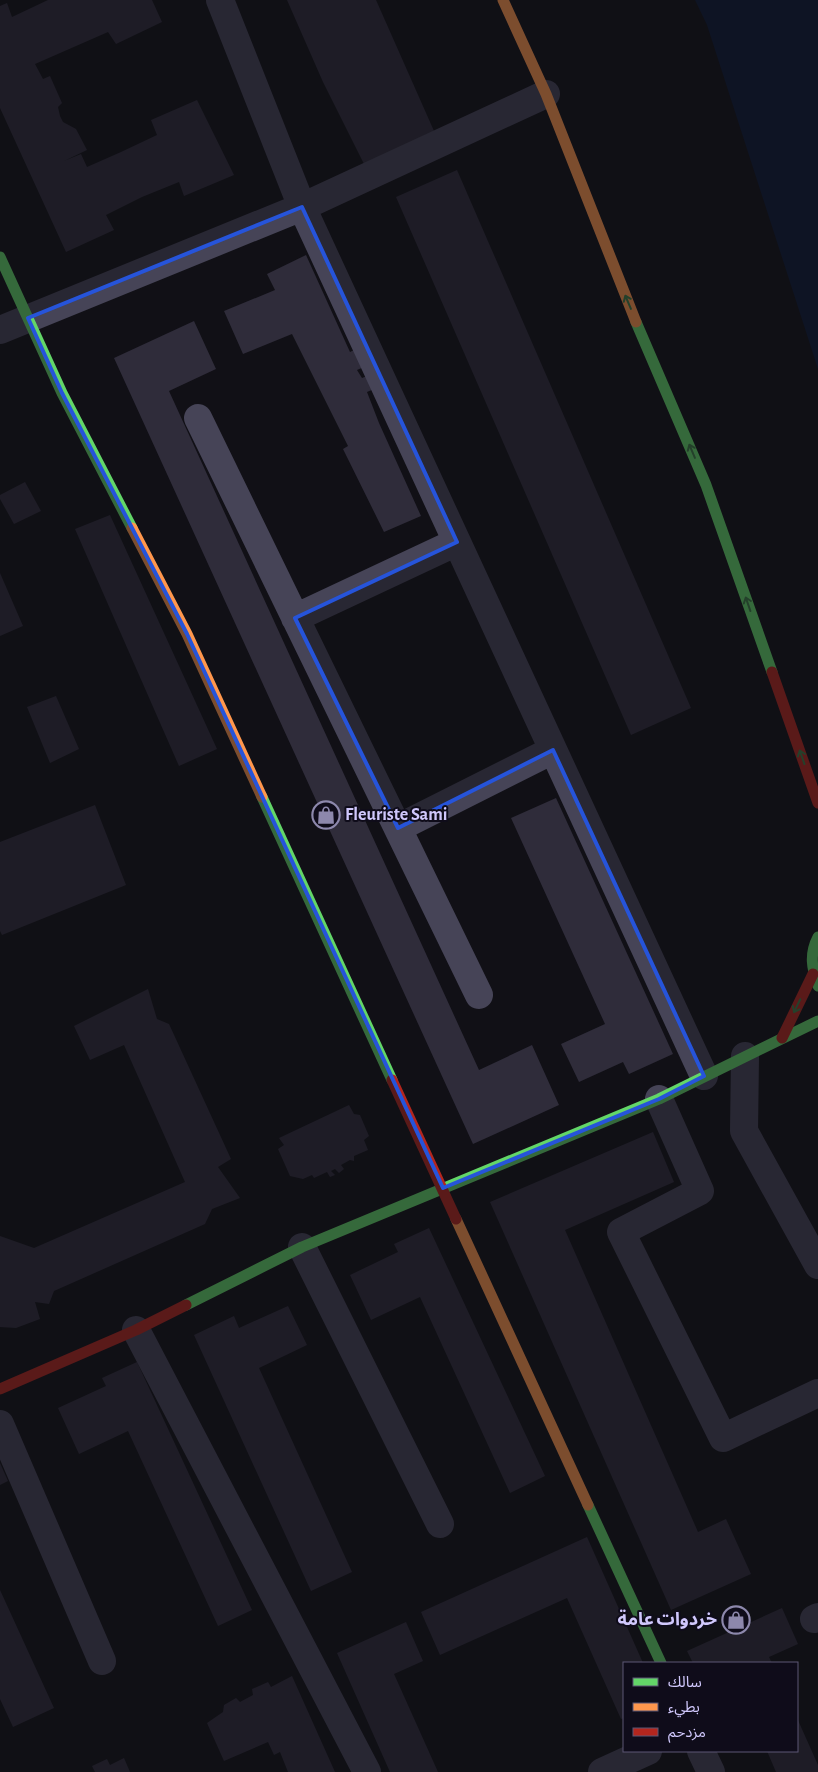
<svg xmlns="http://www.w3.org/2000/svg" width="818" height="1772" font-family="'Alegreya Sans','Noto Sans Arabic',sans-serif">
  <rect width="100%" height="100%" fill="#111016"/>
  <!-- water -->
  <path fill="#0d1a35" d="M695 0H818V369L707 25Z"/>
  <!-- building -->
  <path fill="#2f2c3a" d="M48 0H152L162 22 116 44 108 32 35 64 43 79 50 76 62 103 58 107 60 116 63 122 76 129 87 150 64 161 81 154 87 167 121 152 157 135 151 120 197 100 234 175 184 196 179 182 142 197 106 215 114 230 66 252 0 108V6L7 3 12 17Z
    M287 0H376L434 131 364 164 323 82Z
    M457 170 691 708 631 735 396 197Z
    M306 255 350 352 356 349 364 367 357 370 362 378 367 376 374 389 367 392 379 423 421 516 384 532 343 449 348 446 292 334 243 354 224 311 275 290 267 274Z
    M194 321 216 369 169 391 479 1070 532 1045 559 1105 473 1144 114 358Z
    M25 482 41 511 14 524 0 499V495Z
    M110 515 217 749 179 766 75 529Z
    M0 573 23 626 0 636Z
    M56 696 79 749 50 763 27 707Z
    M556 798 673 1054 629 1074 623 1062 579 1082 561 1044 605 1024 511 818Z
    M95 805 126 885 2 935 0 931V842Z
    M148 989 157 1019 169 1024 231 1159 218 1167 240 1198 212 1209 205 1224 54 1291 49 1304 35 1302 40 1319 16 1328 0 1327V1236L34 1248 185 1182 124 1045 90 1060 74 1026Z
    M349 1105 354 1114 360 1115 369 1136 364 1140 368 1150 354 1156V1161L350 1160 341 1165 344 1169 339 1173 335 1169 331 1171 335 1175 330 1177 327 1172 314 1178 312 1175 303 1179 290 1176 278 1149 284 1145 279 1138Z
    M653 1132 674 1182 565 1230 698 1532 726 1519 751 1574 671 1610 490 1202Z
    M429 1228 545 1476 510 1493 420 1297 371 1320 350 1275 398 1252 394 1244Z
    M288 1306 307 1345 259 1368 352 1572 311 1591 194 1335 234 1316 239 1328Z
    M137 1362 252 1610 218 1626 128 1431 79 1454 58 1408 106 1386 102 1378Z
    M0 1463 8 1481 0 1485Z
    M587 1537 643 1663H624V1718L621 1719 567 1598 440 1655 421 1612Z
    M0 1590 54 1708 13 1727 0 1699Z
    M782 1608 798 1644 769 1657 772 1663H693L687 1651Z
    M406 1622 423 1661 394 1674 438 1772H390L337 1653Z
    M292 1676 335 1772H288L280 1752 274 1755 268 1742 224 1761 207 1723 223 1712 224 1705 236 1698 240 1702 253 1695 252 1689 268 1682 271 1687Z
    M797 1718 818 1765V1772H776L767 1751H797Z
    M124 1758 130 1772H95L92 1766 107 1759 110 1765Z"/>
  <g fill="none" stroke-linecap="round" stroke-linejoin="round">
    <!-- street -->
    <path stroke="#464457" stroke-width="28" d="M220 0 302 207 704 1076
      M0 330 302 207 546 94
      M198 418 479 995
      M295 618 457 542
      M398 828 553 750
      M745 1056 744 1131 818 1265
      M659 1099 700 1191 621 1232 723 1438 818 1393
      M302 1247 440 1524
      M136 1330 367 1772
      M0 1424 102 1661
      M814 1619 818 1617
      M701 1751 711 1772
      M602 1772 648 1751"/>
    <!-- fast -->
    <path stroke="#63d668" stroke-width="11" d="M0 257 62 393 132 528
      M636 322 706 485 772 672
      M262 797 392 1080
      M818 937C809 954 812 969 818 986
      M186 1305 302 1247 659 1099 818 1021
      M588 1505 661 1663"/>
    <!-- slow -->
    <path stroke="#ff974d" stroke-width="11" d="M503 0 546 94 636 322
      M132 528 187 634 262 797
      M456 1219 588 1505"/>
    <!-- jam -->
    <path stroke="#b3261e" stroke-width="11" d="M772 672 818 803
      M782 1038 813 974
      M392 1080 456 1219
      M0 1389 136 1330 186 1305"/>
  </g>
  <!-- one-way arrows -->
  <defs><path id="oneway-shaft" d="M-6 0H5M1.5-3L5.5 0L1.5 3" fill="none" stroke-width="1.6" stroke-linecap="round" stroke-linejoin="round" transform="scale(1.25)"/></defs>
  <g stroke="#3d7b45">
    <use href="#oneway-shaft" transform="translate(628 302) rotate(-113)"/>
    <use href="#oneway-shaft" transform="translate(692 451) rotate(-113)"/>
    <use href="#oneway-shaft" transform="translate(748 604) rotate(-109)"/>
    <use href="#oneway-shaft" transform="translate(802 757) rotate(-109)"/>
    <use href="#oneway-shaft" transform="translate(797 1006) rotate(116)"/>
  </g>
  <!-- marked area -->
  <path d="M0 0H818V1772H0ZM302 207 457 542 295 618 398 828 553 750 704 1076 659 1099 443 1188 187 634 62 393 28 318Z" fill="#111016" fill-opacity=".55" fill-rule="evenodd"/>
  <path fill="none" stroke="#2654da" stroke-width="4" stroke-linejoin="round" d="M302 207 457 542 295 618 398 828 553 750 704 1076 659 1099 443 1188 187 634 62 393 28 318Z"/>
  <!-- icons -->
  <defs>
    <g id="shop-ring" transform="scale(1.4375)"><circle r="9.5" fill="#0f0c1a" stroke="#8d88ac" stroke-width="1.5"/><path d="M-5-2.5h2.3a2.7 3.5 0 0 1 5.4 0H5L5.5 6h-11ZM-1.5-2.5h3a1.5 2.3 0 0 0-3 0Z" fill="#8d88ac"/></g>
  </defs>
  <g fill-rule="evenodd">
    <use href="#shop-ring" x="326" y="815"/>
    <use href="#shop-ring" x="736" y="1620"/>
  </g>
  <g text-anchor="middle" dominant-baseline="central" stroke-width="4" stroke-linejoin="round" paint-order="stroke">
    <!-- poi labels -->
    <g font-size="18" font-weight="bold" fill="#d0c8fc" stroke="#0f0c1a" text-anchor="start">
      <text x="345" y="815">Fleuriste Sami</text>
      <text x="717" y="1620" text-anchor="end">خردوات عامة</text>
    </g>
  </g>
  <!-- legend -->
  <rect x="623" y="1662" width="175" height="90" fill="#0f0c1a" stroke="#5c5774"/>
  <rect x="633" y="1678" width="25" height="8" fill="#63d668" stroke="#5c5774"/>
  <text x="668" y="1687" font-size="15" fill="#d0c8fc">سالك</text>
  <rect x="633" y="1703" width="25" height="8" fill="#ff974d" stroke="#5c5774"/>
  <text x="668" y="1712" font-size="15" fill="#d0c8fc">بطيء</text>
  <rect x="633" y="1728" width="25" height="8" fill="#b3261e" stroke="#5c5774"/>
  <text x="668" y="1737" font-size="15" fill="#d0c8fc">مزدحم</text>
</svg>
